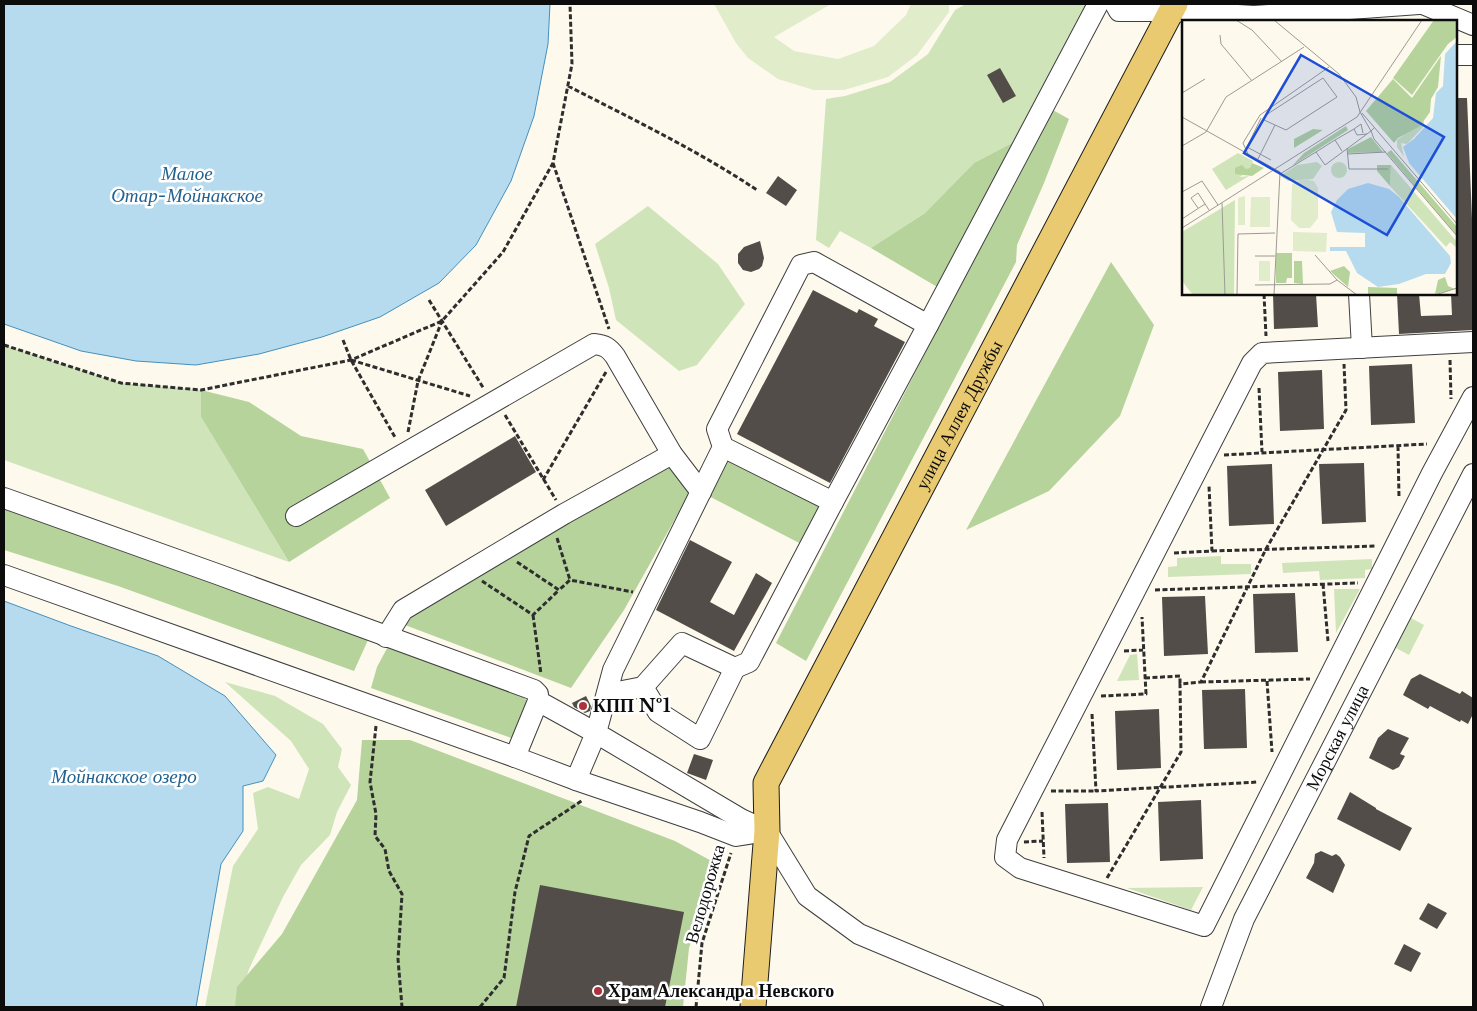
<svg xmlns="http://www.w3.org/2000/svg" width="1477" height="1011" font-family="'Libre Baskerville',serif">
  <rect width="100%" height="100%" fill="#fdf9ec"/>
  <!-- green -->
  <path fill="#d0e4ba" d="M966 4H1087L1012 143 974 163 925 213 871 248 840 231 829 248 816 240 826 99 845 96 890 82 928 54 955 10Z
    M648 206 718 264 745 304 697 365 679 371 616 320 609 288 595 244Z
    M4 345 121 383 201 390V417L289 562 4 460Z
    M1221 556V564H1251V574L1168 577V567L1177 566V558Z
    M1372 559V569L1365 570V578L1320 580 1319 571 1283 573 1282 563Z
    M1334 589H1360L1336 633Z
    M1409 617 1424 625 1409 655 1394 647Z
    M1137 654 1139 680 1117 681 1130 655Z
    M225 682 275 696 323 724 342 749 338 767 351 785 337 812 330 835 301 865 283 897 249 969 238 1007H205L233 866 258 829 253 793 268 787 299 799 309 769 291 741Z
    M1203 887 1191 910 1127 888Z"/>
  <!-- forest -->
  <path fill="#b5d39b" d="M1051 109 1069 119 1044 183 1017 245 1016 262 806 661 776 643Z
    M1012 143 939 288 871 248 925 213 974 163Z
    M1111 262 1154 325 1120 416 1049 491 966 530Z
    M201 390 249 402 301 436 363 449 390 498 289 562 201 417Z
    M723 447 833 502 809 548 701 492Z
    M671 463 689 494 624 610 571 688 405 625 420 607Z
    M4 499 368 640 354 671 118 586 4 550Z
    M392 639 509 681 529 703 514 739 371 688 377 667Z
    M362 740H410L675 841 717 864 689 948 683 1007H235L237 987 282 934 357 800Z"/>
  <!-- pitch -->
  <path fill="#e1eccb" d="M714 4H831L774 37 794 51 838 59 874 46 906 15 911 4H949V12L917 55 888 77 844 90H814L778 79 748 58 736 43Z"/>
  <!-- water -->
  <path fill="#b6dbef" stroke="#4590be" d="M4 4H550L548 44 534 116 511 181 476 245 439 283 380 317 322 337 259 354 196 365 136 361 81 351 4 324Z
    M4 601 71 626 158 656 225 696 276 755 263 781 243 786V831L221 864 196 1007H4Z"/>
  <!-- building -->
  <path fill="#534d49" d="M1000 68 1016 96 1003 103 987 75Z
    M1456 98H1467L1473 243V330L1399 334 1397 294H1419L1421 316 1452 315 1451 294H1456Z
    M778 176 797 190 786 206 766 193Z
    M760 241 764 258 762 266 759 269 751 272 743 270 738 263V254L744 247Z
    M813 290 857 313 859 309 878 319 874 326 905 342 830 483 737 434Z
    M1273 294H1316L1318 327 1274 329Z
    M1412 364 1415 423 1371 425 1369 366Z
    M1322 370 1324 429 1280 431 1278 372Z
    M515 436 536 472 446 526 425 490Z
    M1364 463 1366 522 1322 524 1319 464Z
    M1272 464 1274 524 1229 526 1227 466Z
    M690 540 732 562 710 602 734 615 756 573 772 583 734 651 656 610Z
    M1295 593 1298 652 1255 653 1253 594Z
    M1205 596 1208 654 1164 656 1162 597Z
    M1420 674 1460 694 1462 691 1473 698V714L1468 724 1461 720 1460 722 1430 706 1428 709 1403 695 1411 679Z
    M1245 689 1247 748 1204 749 1202 690Z
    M586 696 591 706 590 711 585 713 574 707 572 703Z
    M1159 709 1161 768 1117 770 1115 711Z
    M1388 729 1409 738 1400 754 1405 756 1399 767 1393 770 1369 758 1378 738Z
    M694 754 713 760 706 780 687 773Z
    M1350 792 1376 808V809L1412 828 1400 851 1337 819Z
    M1201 800 1203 859 1160 861 1158 802Z
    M1108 803 1110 862 1067 863 1065 804Z
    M1321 851 1332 856 1336 854 1340 857 1345 865 1333 893 1306 878 1314 863 1315 854Z
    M540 885 684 912 665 1007H516Z
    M1428 903 1447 913 1437 929 1419 919Z
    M1404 944 1421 953 1411 972 1394 964Z"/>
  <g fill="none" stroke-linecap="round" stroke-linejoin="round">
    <!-- minor casing -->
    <g stroke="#3f3f3f" stroke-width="22">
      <g id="minor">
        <path d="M1115 4 1119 11H1171L1254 16 1419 4"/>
        <path d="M1423 4 1473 25"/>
        <path d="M1456 55H1473"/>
        <path d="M1359 294 1362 348"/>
        <path d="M928 325 1098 4"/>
        <path d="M1473 342 1262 353 1252 363 1007 840 1005 857 1020 868 1204 926 1432 473 1473 397"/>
        <path d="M723 447 833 502 928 325 814 262 801 265 717 429 723 447 613 670 596 733 741 819 767 831 807 896 859 934 1033 1007"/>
        <path d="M4 498 217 574 534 690 538 694V701L596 733 576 780"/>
        <path d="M296 516 594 344C605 345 609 348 615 356L672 454 701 492"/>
        <path d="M4 575 515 757 576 780 700 822 736 836 767 831"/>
        <path d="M386 637 403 610 564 514 672 454"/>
        <path d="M735 668 749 662 833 502"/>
        <path d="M607 694 643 687 682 643 735 668 700 739 658 712 643 687"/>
        <path d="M515 757 538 701"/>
        <path id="s1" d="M1211 1007 1244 919 1473 474"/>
      </g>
    </g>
    <!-- major casing -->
    <g stroke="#1d1d1d" stroke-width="27">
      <g id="major">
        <path id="s2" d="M753 1007 767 831 766 783 1175 4"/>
      </g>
    </g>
    <!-- path -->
    <path stroke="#2e2e2e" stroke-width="3" stroke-dasharray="5 2.5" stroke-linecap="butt" d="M568 86C632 119 697 150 757 190
      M553 163 609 329
      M1264 294 1266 336
      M429 300 484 389
      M343 340 351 360 396 439
      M4 345 121 383 201 390 351 360 442 321 503 252 553 163 572 64 570 4
      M351 360 470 396
      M1450 360 1451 399
      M1259 388 1262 452
      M505 415 556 500
      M408 432 418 381 442 321
      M1398 446 1399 498
      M1224 455 1427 444
      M543 480 606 372
      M557 538 570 580
      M1212 551 1376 546
      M1174 553 1212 551 1209 486
      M517 562 559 590 570 580 633 592
      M482 581 533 615 559 590
      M1323 584 1328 641
      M1155 590 1358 583
      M533 615 541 674
      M1124 651 1143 650
      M1145 678 1180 676V684
      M1267 681 1272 752
      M1201 682 1310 679
      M1101 696 1146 694 1142 617
      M1092 714 1096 791 1258 782
      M376 726 370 782 376 814 375 836 385 849 389 871 402 894 398 959 402 1007
      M1051 791H1096
      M1042 812 1044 858
      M1024 842 1043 841
      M1107 878 1181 752 1180 684 1201 682 1266 549 1346 410 1344 364
      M480 1007 504 978 515 892 529 836 583 800
      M696 1007 702 943 731 853"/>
    <!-- minor -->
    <use href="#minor" stroke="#fff" stroke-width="20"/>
    <!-- major -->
    <use href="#major" stroke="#eaca70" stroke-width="25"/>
  </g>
  <!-- markers -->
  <g fill="#ac333b" stroke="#fff" stroke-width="2">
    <circle cx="583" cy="706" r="5"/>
    <circle cx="598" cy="991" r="5"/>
  </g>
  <g text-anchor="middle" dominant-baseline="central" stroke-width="5" stroke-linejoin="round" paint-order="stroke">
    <!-- street labels -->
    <g font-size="18" fill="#0c0c0c" stroke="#fff">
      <text stroke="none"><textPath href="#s2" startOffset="640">улица Аллея Дружбы</textPath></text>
      <text stroke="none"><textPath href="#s1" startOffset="298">Морская улица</textPath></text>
      <text transform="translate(705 894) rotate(-74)">Велодорожка</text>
    </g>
    <!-- poi labels -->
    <g font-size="18" font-weight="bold" fill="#0c0c0c" stroke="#fff" text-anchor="start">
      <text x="593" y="706">КПП №1</text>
      <text x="608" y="991">Храм Александра Невского</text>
    </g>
    <!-- water labels -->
    <g font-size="19" font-style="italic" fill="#236290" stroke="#fff">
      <text x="187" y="173">Малое<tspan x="187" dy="22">Отар-Мойнакское</tspan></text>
      <text x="124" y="776">Мойнакское озеро</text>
    </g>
  </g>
  <!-- overview -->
  <g transform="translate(1182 20)">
    <rect width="275" height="275" fill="#fdf9ec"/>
    <path d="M242 101V106L225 124 219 123 222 137 215 127V120ZM56 133 71 141 68 148 58 157 67 156 44 170 30 149ZM135 142 140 146 131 159 106 161 98 156 115 145ZM149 150a8 8 0 1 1 16 0a8 8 0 1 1-16 0ZM209 145 275 222V228L268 222 264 227 208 166ZM53 180 52 275H11L0 261V212Z" fill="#d0e4ba"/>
    <path d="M252 0H275V17L266 24 230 75 211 58ZM259 36 256 67 249 79 248 92 238 106 216 118 212 123 184 91 211 59 230 78ZM164 106 166 110 110 146 122 133ZM131 109 141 110 112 128V119ZM189 117 201 132 166 133V129ZM209 130 275 207V216L205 133ZM70 143 82 148 70 156 53 154V148L60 145 64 149 68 148ZM195 145H209L208 166 195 151ZM94 233H110V258H105L104 263H94ZM112 241H120L121 264 112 263ZM162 246 168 252 166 267 148 251ZM263 257 266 266 273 269 253 274 256 260ZM186 267 215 268V275H186Z" fill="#b5d39b"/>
    <path d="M120 159 132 161 136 168V198L128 208H117L109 200 110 164ZM63 176V205H56V178ZM69 177H88V207H68ZM111 212 145 213 144 232 111 231ZM77 241H88V261H77Z" fill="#e1eccb"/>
    <path d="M275 21V199L227 143 221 127 232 119 251 98 254 73 261 66 263 34ZM186 163 207 169 217 177 268 236 269 243 263 254H244L217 264 196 267 175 253 164 231H148V227H183V213L155 212 149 192 155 180 166 169Z" fill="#b6dbef"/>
    <path fill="none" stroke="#9d9a92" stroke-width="1" d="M54 0 70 10 100 42M92 0 157 54 174 77 178 92 189 111 143 145 134 132 153 120 160 131M38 15 39 24 70 61M141 58 155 77 104 110 82 100 84 95ZM0 73 23 59M180 93 275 204M0 97 98 152 92 275M79 98 65 127 89 140M193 107 189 111 192 119 275 216M181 113 179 104 172 109 175 115 185 114M153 120 172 109M0 126 24 112 44 77 122 27M165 128 167 149H206M66 134 61 123 78 95 147 47M166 134 204 132M76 139 93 105M98 154 134 132M0 172 20 161 36 185M40 183 43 275M16 188 9 178 16 173 27 190M0 199 23 184M0 208 175 97 240 0M133 235 155 260 175 275M73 236H93M73 265 148 264 155 260M55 275 56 214 93 213M253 275 275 268"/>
    <path fill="#1d4ed8" fill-opacity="0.15" stroke="#1d4ed8" stroke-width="2.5" d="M119 35 262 117 205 215 62 133Z"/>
    <rect width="275" height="275" fill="none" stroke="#0c0c0c" stroke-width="2.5"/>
  </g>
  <!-- border -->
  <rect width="1477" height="1011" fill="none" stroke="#0c0c0c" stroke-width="10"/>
</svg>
